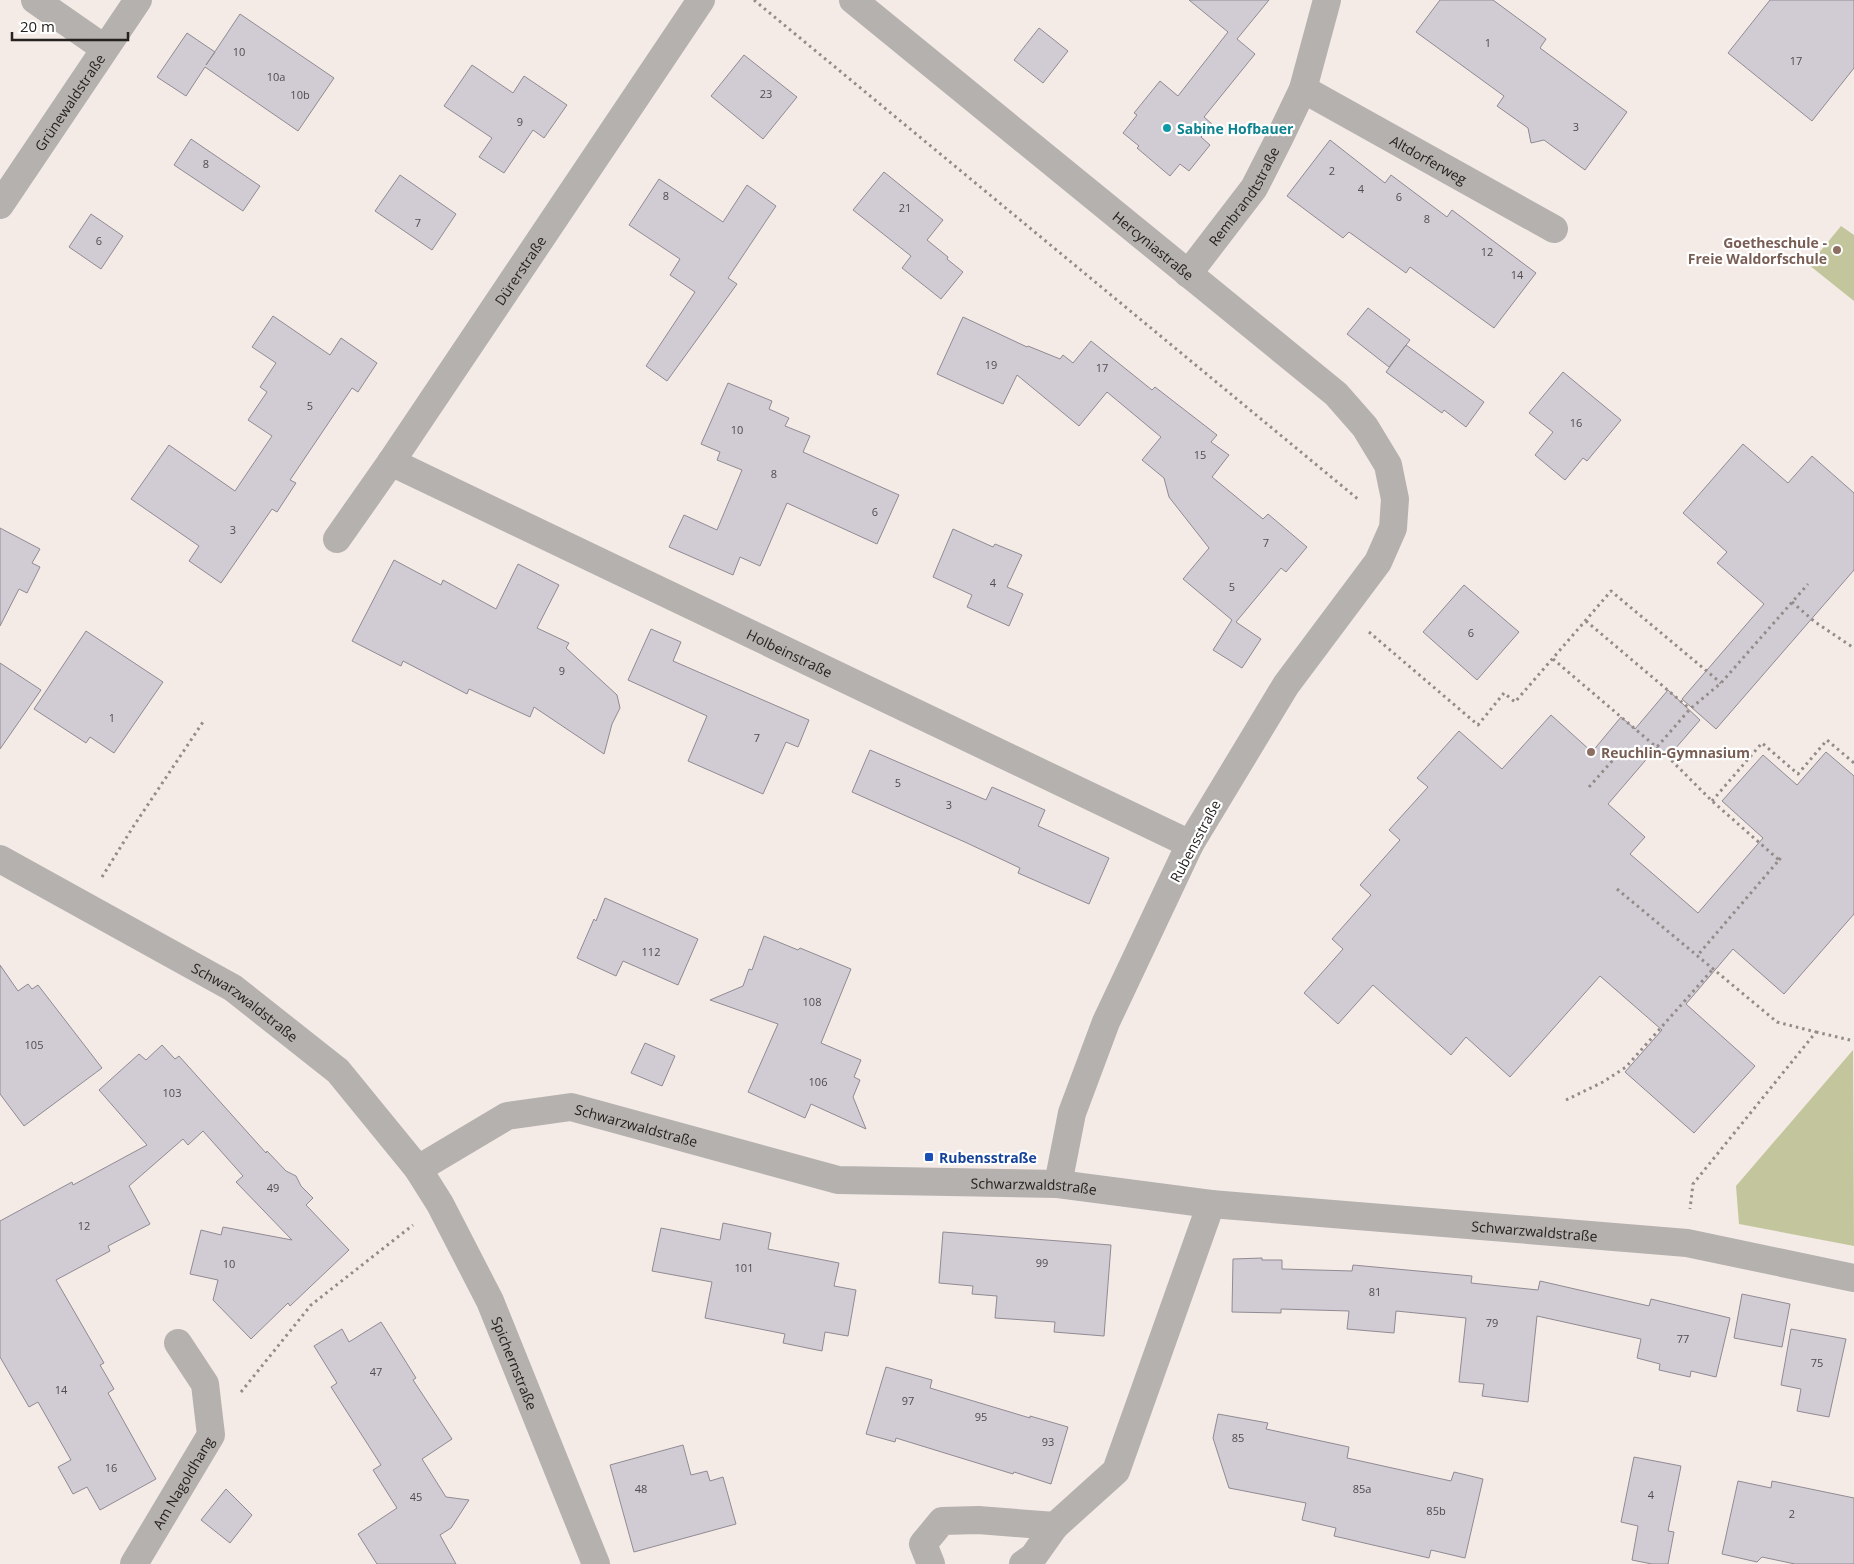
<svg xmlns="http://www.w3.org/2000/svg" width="1854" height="1564" font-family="'Open Sans',sans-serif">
  <rect width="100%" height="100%" fill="#f4eae6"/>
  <!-- green -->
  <path fill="#c3c69c" d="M1841 226 1854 235V301L1809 265Z
    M1853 1050 1854 1246 1739 1224 1736 1186Z"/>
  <!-- building -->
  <path fill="#d1cbd4" stroke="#908b93" d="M1189 0H1269L1237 39 1255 54 1204 117 1212 124 1201 137 1210 145 1189 171 1180 164 1170 176 1137 148 1139 146 1123 133 1137 115 1134 113 1160 81 1178 96 1228 32Z
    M1440 0H1493L1546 39 1540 48 1627 112 1585 170 1544 140 1531 143 1528 128 1497 106 1504 96 1416 32Z
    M1770 0H1854V68L1812 121 1728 53Z
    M240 14 334 78 298 131 205 67 186 96 157 77 187 33 215 52 206 65Z
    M1039 28 1068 51 1043 83 1014 60Z
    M744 55 797 97 763 139 711 96Z
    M472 65 513 93 524 76 567 105 544 138 533 130 504 173 479 157 492 138 444 106Z
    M191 139 260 186 243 211 174 165Z
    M1330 140 1385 183 1391 175 1447 217 1452 210 1536 273 1494 328 1410 267 1406 273 1349 232 1343 238 1287 196Z
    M884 172 943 220 927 240 948 257 947 259 963 272 941 299 902 268 911 256 853 210Z
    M400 175 456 214 432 250 375 211Z
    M659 179 723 222 747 185 776 206 728 278 737 284 667 381 646 366 695 292 670 275 680 259 629 225Z
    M91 214 123 236 101 269 69 247Z
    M1368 308 1410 340 1389 367 1347 334Z
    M273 316 330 355 341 338 377 363 358 392 352 388 290 480 296 483 277 512 272 509 221 583 189 561 199 546 131 499 169 445 235 491 272 436 248 420 267 392 260 387 276 363 252 347Z
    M963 317 1027 347 1028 346 1060 359 1063 355 1073 363 1091 341 1152 390 1155 387 1217 435 1211 442 1229 455 1212 477 1263 519 1268 514 1307 547 1286 572 1281 568 1236 622 1261 639 1242 668 1213 650 1232 620 1183 579 1209 548 1169 497 1164 478 1142 460 1161 437 1107 392 1079 426 1017 375 1003 404 937 374Z
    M1406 345 1484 402 1466 427 1444 410 1442 413 1386 372Z
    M1563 372 1621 420 1587 461 1583 458 1565 480 1535 455 1553 432 1529 413Z
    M728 383 772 401 769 409 789 418 785 426 810 436 803 452 899 495 877 544 787 503 760 566 740 557 733 575 669 547 684 515 717 530 742 470 717 460 720 452 701 444Z
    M1743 444 1788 483 1812 456 1854 493V570L1716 729 1682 699 1764 604 1717 563 1727 552 1683 513Z
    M0 528 40 549 32 563 40 567 27 593 19 589 0 626Z
    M953 529 993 547 995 544 1022 555 1007 587 1023 594 1009 626 967 607 972 595 933 577Z
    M394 560 441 585 443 580 496 609 518 564 559 585 537 628 569 643 566 648 617 695 620 708 612 724 604 754 534 707 530 717 469 689 467 694 403 661 401 666 352 641Z
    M1464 585 1519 632 1477 680 1423 632Z
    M651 629 681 642 673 661 809 720 798 747 786 742 763 794 688 761 707 716 628 680Z
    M86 631 163 682 114 753 90 737 86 743 34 709Z
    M0 663 41 690 0 749Z
    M1668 690 1700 720 1668 757 1657 747 1608 804 1645 837 1630 854 1698 913 1763 838 1722 801 1763 755 1797 785 1826 752 1854 776V914L1784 994 1733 949 1686 1004 1755 1066 1694 1133 1625 1072 1662 1030 1600 976 1510 1077 1466 1037 1451 1055 1373 985 1338 1024 1304 993 1343 949 1332 939 1371 895 1360 885 1400 840 1389 830 1428 787 1417 778 1459 731 1502 769 1551 715 1592 752 1621 717 1635 729Z
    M870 750 986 800 992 787 1045 810 1038 826 1109 858 1089 904 1018 873 1020 868 967 843 852 792Z
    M605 898 698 939 678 985 623 961 616 976 577 958 594 919 596 921Z
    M764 936 798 950 800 948 851 969 821 1043 861 1060 854 1077 860 1080 853 1097 866 1129 811 1104 805 1118 748 1092 778 1024 710 1000 743 986 749 969 752 970Z
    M0 965 18 991 28 984 32 989 38 985 102 1068 24 1126 0 1094Z
    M645 1043 675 1056 662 1086 631 1073Z
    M162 1045 175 1059 179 1056 266 1153 267 1151 286 1171 296 1176 301 1186 313 1198 306 1205 349 1250 290 1306 288 1303 251 1339 213 1300 218 1280 190 1274 201 1230 221 1235 223 1227 292 1240 236 1182 243 1176 203 1131 188 1145 183 1139 129 1186 150 1224 108 1246 110 1251 56 1280 104 1363 100 1365 114 1389 108 1393 156 1479 100 1510 87 1487 73 1494 58 1467 71 1460 38 1402 29 1407 0 1357V1221L72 1182 73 1185 147 1145 99 1090 139 1054 146 1060Z
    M723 1223 771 1233 768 1249 839 1263 834 1286 856 1290 848 1336 825 1332 822 1351 783 1343 785 1334 705 1318 712 1282 652 1271 661 1228 720 1240Z
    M943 1232 1111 1245 1104 1336 1054 1332 1055 1322 995 1318 997 1296 972 1294 973 1286 939 1283Z
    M1262 1258V1260H1282V1269L1352 1271 1353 1265 1472 1276 1471 1283 1538 1290 1540 1281 1649 1306 1651 1299 1730 1318 1716 1377 1691 1371 1690 1377 1659 1370 1660 1364 1637 1358 1641 1339 1537 1316 1528 1402 1482 1396 1484 1384 1459 1382 1466 1318 1396 1311 1394 1333 1347 1329 1349 1311 1281 1309V1313L1232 1312 1233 1259Z
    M1742 1294 1790 1304 1782 1347 1734 1338Z
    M381 1322 416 1378 413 1380 452 1439 422 1459 446 1497 469 1500 451 1528 440 1535 456 1564H377L358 1534 397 1508 373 1470 381 1465 331 1387 337 1383 314 1346 342 1329 349 1342Z
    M1791 1329 1846 1339 1829 1417 1797 1411 1801 1389 1781 1385Z
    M886 1367 932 1380 930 1388 1030 1418V1416L1068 1427 1051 1484 1014 1472 1013 1474 896 1438 895 1442 866 1434Z
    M1218 1414 1268 1423 1266 1429 1349 1447 1347 1458 1451 1481 1454 1472 1483 1479 1465 1558 1431 1550 1429 1558 1334 1536 1336 1528 1302 1520 1306 1503 1229 1488 1213 1438Z
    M683 1445 691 1475 707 1471 710 1481 723 1477 736 1524 634 1552 610 1465Z
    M1634 1457 1681 1466 1668 1531 1674 1532 1668 1564H1652L1632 1560 1638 1526 1621 1522Z
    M1738 1481 1771 1488 1772 1481 1854 1498V1564H1795L1762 1557 1757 1562 1722 1554Z
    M226 1489 252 1515 230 1543 201 1520Z"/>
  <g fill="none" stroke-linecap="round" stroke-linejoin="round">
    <!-- path -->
    <path stroke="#928b88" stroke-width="3" stroke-dasharray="2.5 4" stroke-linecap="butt" d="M754 0 1359 500
      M1792 602 1815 622 1854 648
      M1586 621 1690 709
      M1369 632 1478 725 1504 693 1515 702 1611 591 1721 683
      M1553 659 1668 757 1712 801 1779 860 1697 956
      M1589 787 1620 752 1657 747 1690 709 1721 683 1808 584
      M1712 801 1762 743 1798 774 1827 740 1854 763
      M1779 860 1783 855
      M102 877 133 827 203 722
      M1617 889 1777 1022 1816 1032 1693 1184 1690 1209
      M1816 1032 1854 1041
      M1566 1100 1603 1082 1626 1067 1713 969
      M241 1392 311 1305 413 1225"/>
    <!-- minor -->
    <g stroke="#b4b1ae" stroke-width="28">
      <path d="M35 0 104 48"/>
      <path id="s1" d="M853 0 1336 394 1365 427 1388 465 1395 499 1393 528 1378 562 1286 685 1190 844 1106 1022 1072 1113 1058 1184"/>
      <path id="s2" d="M1303 89 1554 229"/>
      <path id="s3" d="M0 205 138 0"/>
      <path id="s4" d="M1188 274 1254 188 1279 139 1303 89 1327 0"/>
      <path id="s5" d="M391 462 1190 844"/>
      <path id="s6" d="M337 539 391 462 701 0"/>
      <path id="s7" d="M0 859 233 988 338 1071 418 1169 440 1204 490 1301 596 1564"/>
      <path id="s8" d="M418 1169 507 1116 571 1107 838 1180 1058 1184 1211 1204 1687 1243 1854 1278"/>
      <path id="s9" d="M134 1564 211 1435 205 1384 178 1343"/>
      <path d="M931 1564 923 1544 942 1521 978 1520 1055 1526"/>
      <path d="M1023 1564 1033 1557 1055 1526 1116 1471 1211 1204"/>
    </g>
  </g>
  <!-- markers -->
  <circle fill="#0f9aa8" stroke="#fff" stroke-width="2" cx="1167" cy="128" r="5"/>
  <g fill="#8d6e63" stroke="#fff" stroke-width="2">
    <circle cx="1837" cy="250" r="5"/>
    <circle cx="1591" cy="752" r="5"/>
  </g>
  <rect fill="#1a4fb4" stroke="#fff" stroke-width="2" x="924" y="1152" width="10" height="10" rx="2.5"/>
  <g text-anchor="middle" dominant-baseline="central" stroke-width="4.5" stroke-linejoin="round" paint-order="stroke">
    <!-- number labels -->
    <g font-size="11" fill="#504c4d">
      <text x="1488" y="42">1</text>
      <text x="239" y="51">10</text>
      <text x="1796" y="60">17</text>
      <text x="276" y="76">10a</text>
      <text x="766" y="93">23</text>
      <text x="300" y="94">10b</text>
      <text x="520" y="121">9</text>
      <text x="1576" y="126">3</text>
      <text x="206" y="163">8</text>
      <text x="1332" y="170">2</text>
      <text x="1361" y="188">4</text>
      <text x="666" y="195">8</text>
      <text x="1399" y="196">6</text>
      <text x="905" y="207">21</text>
      <text x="1427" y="218">8</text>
      <text x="418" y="222">7</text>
      <text x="99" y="240">6</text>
      <text x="1487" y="251">12</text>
      <text x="1517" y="274">14</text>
      <text x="991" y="364">19</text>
      <text x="1102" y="367">17</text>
      <text x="310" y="405">5</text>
      <text x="1576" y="422">16</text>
      <text x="737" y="429">10</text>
      <text x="1200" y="454">15</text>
      <text x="774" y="473">8</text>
      <text x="875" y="511">6</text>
      <text x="233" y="529">3</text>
      <text x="1266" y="542">7</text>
      <text x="993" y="582">4</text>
      <text x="1232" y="586">5</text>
      <text x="1471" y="632">6</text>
      <text x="562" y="670">9</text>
      <text x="112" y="717">1</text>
      <text x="757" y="737">7</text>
      <text x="898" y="782">5</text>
      <text x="949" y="804">3</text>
      <text x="651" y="951">112</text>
      <text x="812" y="1001">108</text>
      <text x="34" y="1044">105</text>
      <text x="818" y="1081">106</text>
      <text x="172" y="1092">103</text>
      <text x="273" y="1187">49</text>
      <text x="84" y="1225">12</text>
      <text x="1042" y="1262">99</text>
      <text x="229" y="1263">10</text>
      <text x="744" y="1267">101</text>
      <text x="1375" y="1291">81</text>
      <text x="1492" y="1322">79</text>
      <text x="1683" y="1338">77</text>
      <text x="1817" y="1362">75</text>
      <text x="376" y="1371">47</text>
      <text x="61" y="1389">14</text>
      <text x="908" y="1400">97</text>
      <text x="981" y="1416">95</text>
      <text x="1238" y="1437">85</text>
      <text x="1048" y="1441">93</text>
      <text x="111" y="1467">16</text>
      <text x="641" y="1488">48</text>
      <text x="1362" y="1488">85a</text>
      <text x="1651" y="1494">4</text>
      <text x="416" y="1496">45</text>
      <text x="1436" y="1510">85b</text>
      <text x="1792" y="1513">2</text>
    </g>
    <!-- street labels -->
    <g font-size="14" fill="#252220" stroke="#fff">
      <text stroke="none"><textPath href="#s3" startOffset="124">Grünewaldstraße</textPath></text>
      <text stroke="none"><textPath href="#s2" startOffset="144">Altdorferweg</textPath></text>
      <text stroke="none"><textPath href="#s4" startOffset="96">Rembrandtstraße</textPath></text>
      <text stroke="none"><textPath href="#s1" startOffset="388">Hercyniastraße</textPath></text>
      <text stroke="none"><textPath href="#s6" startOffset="325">Dürerstraße</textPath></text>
      <text stroke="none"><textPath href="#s5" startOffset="442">Holbeinstraße</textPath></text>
      <text transform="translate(1195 841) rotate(-62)">Rubensstraße</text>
      <text stroke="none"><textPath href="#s7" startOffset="284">Schwarzwaldstraße</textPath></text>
      <text stroke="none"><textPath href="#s8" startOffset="236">Schwarzwaldstraße</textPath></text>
      <text stroke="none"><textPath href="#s8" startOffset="641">Schwarzwaldstraße</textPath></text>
      <text stroke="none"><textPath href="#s8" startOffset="1144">Schwarzwaldstraße</textPath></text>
      <text stroke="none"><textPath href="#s7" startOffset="744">Spichernstraße</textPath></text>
      <text stroke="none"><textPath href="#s9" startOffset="95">Am Nagoldhang</textPath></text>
    </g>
    <!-- culture labels -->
    <g font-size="14" font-weight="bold" fill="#0d838f" stroke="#fff" text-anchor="start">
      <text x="1177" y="128">Sabine Hofbauer</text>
    </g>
    <!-- education labels -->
    <g font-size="14" font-weight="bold" fill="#785e54" stroke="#fff" text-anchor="end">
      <text x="1827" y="242">Goetheschule -<tspan x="1827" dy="16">Freie Waldorfschule</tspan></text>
      <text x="1601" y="752" text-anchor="start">Reuchlin-Gymnasium</text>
    </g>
    <!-- transit labels -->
    <g font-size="14" font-weight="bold" fill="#164399" stroke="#fff" text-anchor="start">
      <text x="939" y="1157">Rubensstraße</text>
    </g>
  </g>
  <!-- scale -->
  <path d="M12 32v8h116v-8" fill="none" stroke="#252220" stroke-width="2.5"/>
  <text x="20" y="32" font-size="15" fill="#252220" stroke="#ffffff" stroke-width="4" paint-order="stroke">20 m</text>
</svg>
